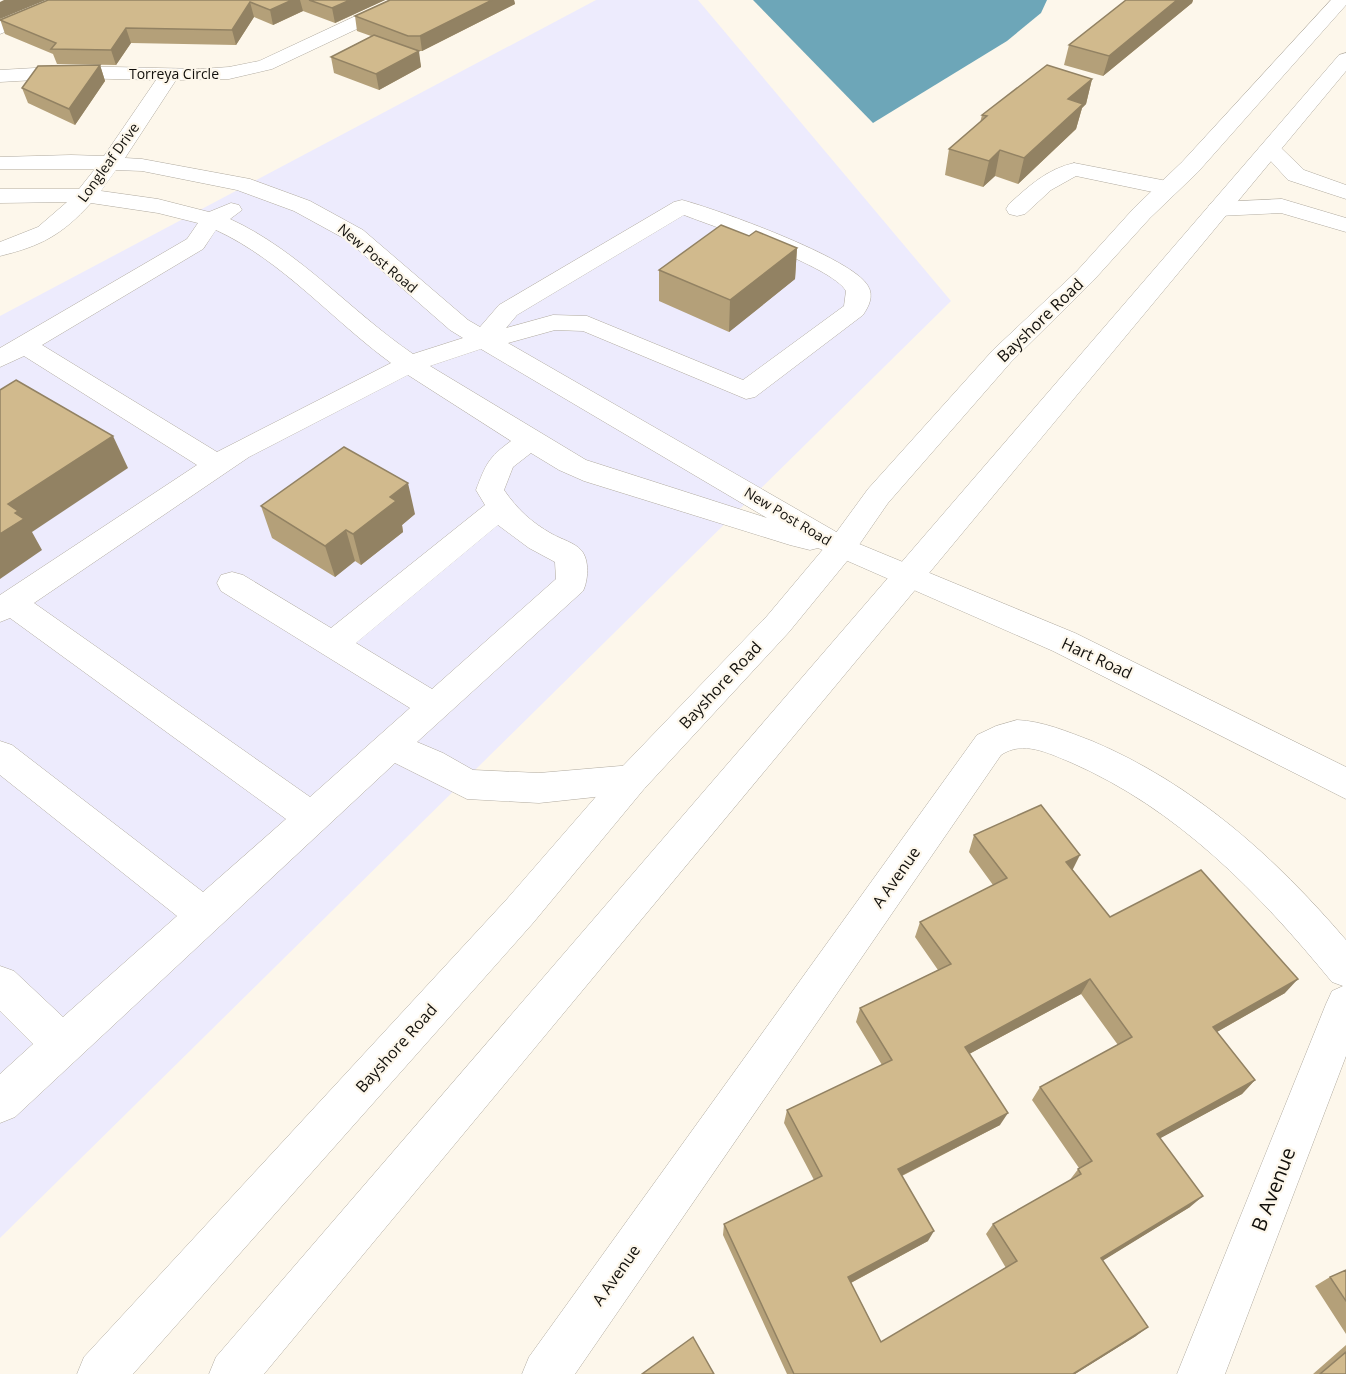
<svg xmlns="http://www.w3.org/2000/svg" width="1346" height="1374" font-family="'Open Sans',sans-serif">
  <rect width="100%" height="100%" fill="#fdf7eb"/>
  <!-- commercial -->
  <path fill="#edebfd" d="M596 0H698L951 301 0 1238V316Z"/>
  <!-- water -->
  <path fill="#6da6b8" d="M753 0H1047L1041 13 1007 41 873 123Z"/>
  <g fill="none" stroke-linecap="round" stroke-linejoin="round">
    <!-- minor casing -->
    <g stroke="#b0aa9f" stroke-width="1">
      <path id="minor" d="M52 0H76L73 4 0 34V21Z
        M390 0H413L410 4 272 69 229 79 176 80 125 158 142 159 250 179 310 201 363 230 468 320 480 327 499 305 674 202 682 200C716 209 853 258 868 286 874 296 869 306 863 315L755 397 746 399 583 331 555 330 508 343 852 541 1075 633 1346 767V799L1053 651 818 548 810 550 790 545 584 481 559 470 531 453 513 467 504 490C518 510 531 522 552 534 561 539 575 543 581 550 590 560 588 581 583 591L417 742 443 753 473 770 539 773 632 765 644 769 650 779 644 789 632 793 539 803 467 799 395 763 15 1117 0 1123V1074L33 1044 0 1011V966L14 971 63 1017 177 916 0 775V741L12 745 203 892 286 819 10 618 0 622V595L197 465 24 356 0 367V348L187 239 198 223 158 213 91 203C62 235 41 246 0 256V242L38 227 67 202 0 203V189H79L95 169H0V157L71 155 104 156 156 80 70 78 0 82V70L70 66 201 69 229 67 259 61ZM116 170 142 171 237 190 294 211 347 240 450 330 463 338 413 354C350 311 300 251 230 219L242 210 239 205 231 203 209 212 158 199 101 191ZM684 215C715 227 832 266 846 291L844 306 743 380 587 316 553 315 506 328 517 315ZM216 230C283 261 332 320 391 363L217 452 42 345 203 249ZM481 349 767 518 586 460 430 366ZM408 375 511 441C488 458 486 464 476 490L485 505 331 628 243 575 232 572 221 575 217 583 221 591 410 708 310 797 34 603 249 457ZM498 525 529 548 555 562 556 579 432 689 356 643Z
        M1270 142 1277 144 1304 170 1346 185V199L1288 180 1259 148 1263 144Z
        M1074 163 1167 181 1175 183 1178 188 1175 193 1167 195 1076 176 1051 190 1025 214 1017 216 1009 214 1006 209 1009 204C1029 186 1047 169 1074 163Z
        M1282 199 1346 218V232L1281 213 1218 216 1210 214 1207 209 1210 204 1218 202Z
        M1017 720C1043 721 1068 732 1092 741 1194 784 1275 857 1346 940V1056L1225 1374H1177L1326 1004 1332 991 1343 986 1332 982C1258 892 1178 809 1070 762 1048 753 1023 740 1001 755L575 1374H522L529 1357 977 735 996 726Z"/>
    </g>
    <!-- major casing -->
    <g stroke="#b0aa9f" stroke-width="1">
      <path id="major" d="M1331 0H1346V5L1198 172 1150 218 1093 281 1011 362 888 503 852 555 789 632 644 789 533 923 133 1374H77L84 1357 507 899 620 769 767 616 830 541 868 489 993 350 1077 271 1134 208 1182 162Z
        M1346 53V71L264 1374H209L216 1357 1339 55Z"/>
    </g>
    <!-- minor -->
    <use href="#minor" fill="#fff" fill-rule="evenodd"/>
    <!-- major -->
    <use href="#major" fill="#fff" fill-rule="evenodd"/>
  </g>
  <!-- wall -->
  <path fill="#b4a079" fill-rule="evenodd" d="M48 0H385L335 23 303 11 273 25 254 17 236 45 131 43 116 65 57 64 53 54 5 34 0 19Z
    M390 0H514L515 4 422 51H418L421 67 379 90 334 73 331 57 371 36 357 31 355 16Z
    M1126 0H1193L1192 3 1103 76 1064 65 1069 45Z
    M100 65 105 81 75 125 28 103 22 88Z
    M1092 79 1086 104 1082 108 1076 129 1018 184 995 176 983 187 945 175 949 149 980 123 982 115Z
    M749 236 797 248 795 279 729 332 659 301V270Z
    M261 506 415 514 402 525 403 532 361 565 355 561 335 577 272 538Z
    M974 835 1073 870 1110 917 1285 993 1217 1032 1255 1080 1242 1094 1160 1138 1190 1207 1103 1260 1136 1336 1075 1374H787L723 1235 724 1224 814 1180 784 1123 787 1110 882 1065 856 1022 860 1008 938 970 915 937 920 922 993 885 969 852ZM1081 994 1118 1045 1040 1087 1032 1100 1079 1168 1069 1181 993 1224 986 1234 1006 1268 881 1342 851 1283 928 1241 902 1176 1000 1125 969 1054Z
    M1346 1270V1334L1315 1286 1330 1277Z
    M1346 1345V1374H1313Z"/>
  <!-- shaded-wall -->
  <path fill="#928263" d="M4 0H46L0 19V2Z
    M292 0H300L303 11 273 25 270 10Z
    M350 0H385L335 23 332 8Z
    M492 0H514L515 4 422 51 420 36Z
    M1177 0H1193L1192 3 1103 76 1109 56Z
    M250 2 254 17 236 45 232 30Z
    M126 28 131 43 116 65 111 50Z
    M419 51 421 67 379 90 376 74Z
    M100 65 105 81 75 125 69 109Z
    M1092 79 1086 104 1082 108 1076 129 1018 184 1024 158 1068 99Z
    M1000 150 995 176 983 187 989 161Z
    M797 248 795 279 729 332 730 300Z
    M113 436 128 468 32 532 42 550 0 579V534L8 504Z
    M408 483 415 514 402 525 403 532 361 565 353 534 390 497Z
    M346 530 355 561 335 577 325 546Z
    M1080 855 1072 871 1066 862Z
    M1090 979 1081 994 958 1060 965 1047Z
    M1298 979 1285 993 1201 1041 1213 1027Z
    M1255 1080 1242 1094 1146 1146 1157 1134Z
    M1008 1113 1000 1125 893 1180 898 1169Z
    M1203 1196 1190 1207 1091 1268 1101 1258Z
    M934 1231 928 1241 843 1287 848 1277Z
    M1148 1327 1136 1336 1075 1374H1073Z"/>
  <!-- building -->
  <path fill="#d1ba8d" stroke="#928263" stroke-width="1.5" fill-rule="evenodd" d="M48 0H292L270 10 250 2 232 30 126 28 111 50 51 49 56 43 0 20Z
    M309 0H350L332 8Z
    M390 0H492L420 36H408L355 16Z
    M1126 0H1177L1109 56 1069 45Z
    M374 35 419 51 376 74 331 57Z
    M100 65 69 109 22 88 38 66Z
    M1047 65 1092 79 1068 99 1083 104 1024 158 1000 150 989 161 949 149 987 116 982 115Z
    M721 225 749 236 756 231 797 248 730 300 659 270Z
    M16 380 113 436 8 504 18 511 15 513 24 519 0 534V390Z
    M344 447 408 483 390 497 396 501 353 534 346 530 325 546 261 506Z
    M1041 805 1080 855 1066 862 1110 917 1201 870 1298 979 1213 1027 1255 1080 1157 1134 1203 1196 1101 1258 1148 1327 1073 1374H794L724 1224 822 1176 787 1110 892 1060 860 1008 951 964 920 922 1007 878 974 835ZM1090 979 1132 1037 1040 1087 1092 1161 1078 1169 1081 1174 993 1224 1017 1261 881 1342 848 1277 934 1231 898 1169 1008 1113 965 1047Z
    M1346 1270V1301L1330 1277Z
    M693 1337 714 1374H642Z
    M1346 1352V1374H1320Z"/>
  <g text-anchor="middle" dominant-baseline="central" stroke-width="4.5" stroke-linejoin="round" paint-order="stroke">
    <!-- far-street labels -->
    <g font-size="14" fill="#12100c" stroke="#fdf7eb">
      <text x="174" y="73">Torreya Circle</text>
      <text transform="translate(108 162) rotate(-54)">Longleaf Drive</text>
      <text transform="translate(378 258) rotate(40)">New Post Road</text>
      <text transform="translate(788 516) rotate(31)">New Post Road</text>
    </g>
    <!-- street labels -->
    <g font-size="16" fill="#12100c" stroke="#fdf7eb">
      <text transform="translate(1040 320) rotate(-44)">Bayshore Road</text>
      <text transform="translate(1097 658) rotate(25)">Hart Road</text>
      <text transform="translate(720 685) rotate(-47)">Bayshore Road</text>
      <text transform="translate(896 877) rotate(-55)">A Avenue</text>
      <text transform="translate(396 1048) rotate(-48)">Bayshore Road</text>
      <text transform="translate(616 1275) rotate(-55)">A Avenue</text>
    </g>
    <!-- near-street labels -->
    <g font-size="20" fill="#12100c" stroke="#fdf7eb">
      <text transform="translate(1273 1189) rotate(-69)">B Avenue</text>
    </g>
  </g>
</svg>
